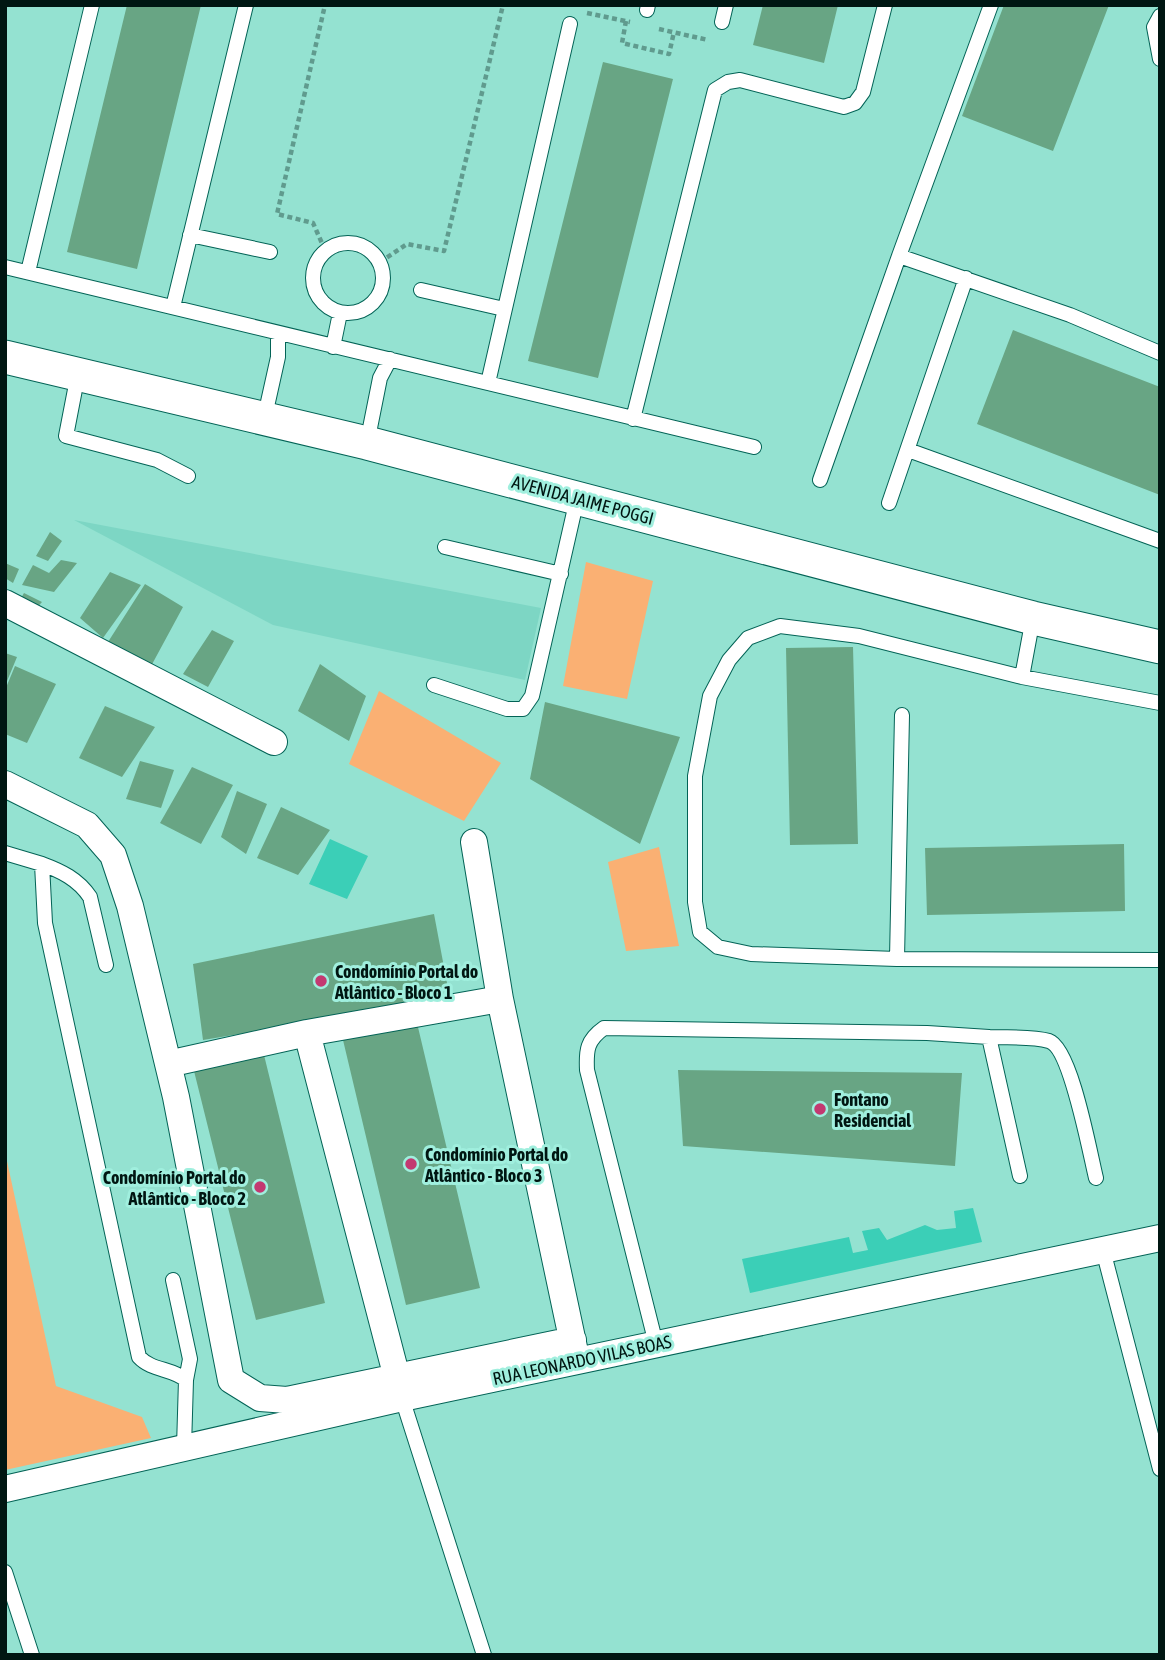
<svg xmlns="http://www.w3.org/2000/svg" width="1165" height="1660" font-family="'Asap Condensed',sans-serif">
  <rect width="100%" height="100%" fill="#94e2d1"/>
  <!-- built -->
  <path fill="#7dd6c4" d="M74 520 541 608 525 680 273 625Z"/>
  <!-- green -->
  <path fill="#fab073" d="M586 562 653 581 627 699 563 686Z
    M379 691 501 763 464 821 349 764Z
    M659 847 679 946 626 951 608 862Z
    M5 1152 56 1386 142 1417 151 1438 5 1470Z"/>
  <!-- water -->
  <path fill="#3bcfb7" d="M330 839 368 856 347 899 309 884Z
    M973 1208 982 1242 750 1293 742 1259 849 1237 853 1253 868 1250 862 1231 879 1228 887 1240 925 1225 937 1230 956 1228 954 1211Z"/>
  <!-- building -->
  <path fill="#68a584" d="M127 5H201L137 269 67 252Z
    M763 5H838L824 63 753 45Z
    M1004 5H1109L1053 151 962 116Z
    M603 62 673 79 598 378 528 361Z
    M1013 330 1160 387V495L977 424Z
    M50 532 62 541 48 561 36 556Z
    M61 560 77 563 54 592 22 585 33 565 49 573Z
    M5 563 19 569 13 583 5 578Z
    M110 572 141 585 103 638 80 618Z
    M145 584 183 607 150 668 108 642Z
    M24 593 42 602 33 612 17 605Z
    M212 630 234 641 208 687 183 674Z
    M853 647 858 844 790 845 786 648Z
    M5 653 17 657 5 686Z
    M320 664 366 696 349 741 298 711Z
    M15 666 56 684 27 743 5 734V690Z
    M545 702 680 737 640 844 530 779Z
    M105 706 155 727 122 777 79 758Z
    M140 761 174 770 161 808 126 799Z
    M192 767 233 785 201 844 160 823Z
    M237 791 267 804 246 854 221 837Z
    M281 807 330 830 298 875 257 858Z
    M1124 844 1125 911 927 915 925 848Z
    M434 914 450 999 203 1040 193 964Z
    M417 1023 480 1288 406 1305 343 1040Z
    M264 1055 325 1303 256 1320 194 1071Z
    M678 1070 962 1073 955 1166 683 1146Z"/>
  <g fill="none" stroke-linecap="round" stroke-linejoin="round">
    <!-- service casing -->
    <g stroke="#036356" stroke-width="16">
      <path id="service" d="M991 5 899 256 1070 315 1160 353
        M647 10 648 5
        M1160 16 1154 27 1160 59
        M722 22 726 5
        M190 235 270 252
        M313 278a35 35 0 1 1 70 0a35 35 0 1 1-70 0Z
        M5 267 754 447
        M28 272 92 5
        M421 290 504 309
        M173 307 246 5
        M333 347 340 313
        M78 374 66 436 157 460 188 476
        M488 383 570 24
        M633 419 715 90 728 82 740 80 844 107 855 103 863 92 885 5
        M264 420 278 357V333
        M367 443 380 378 390 359
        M908 450 1160 541
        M820 480 899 256
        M889 503 966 278
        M445 547 561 574
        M1022 677 1033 618
        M434 685 507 709H523L532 696 577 499
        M1160 703 1022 677 859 636 780 626 748 638 729 660 710 696 695 776V902L700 932 718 947 751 954 897 959 1160 960
        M5 853 42 864 45 923 139 1357C152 1371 172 1368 186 1380L184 1447
        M42 864C61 871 78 879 90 897L106 965
        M897 959 902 715
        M989 1037C1008 1038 1032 1036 1049 1041 1071 1048 1090 1154 1096 1178
        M1103 1250 1160 1469
        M173 1280 190 1359 186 1380
        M656 1344 587 1070C586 1050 587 1040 604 1028L927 1033 989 1037 1020 1176
        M402 1398 484 1655
        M5 1572 32 1655"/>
    </g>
    <!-- minor casing -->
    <g stroke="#036356" stroke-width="28">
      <path id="minor" d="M5 603 274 742
        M5 784 87 825 113 855 130 906 176 1097 231 1380 260 1398 287 1400 573 1340
        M474 842 500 999
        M307 1033 500 999 576 1357
        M168 1064 307 1033 401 1393
        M5 1489 402 1398 1160 1238"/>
    </g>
    <!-- tertiary casing -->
    <g stroke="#036356" stroke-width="35">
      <path id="tertiary" d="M5 357 367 443 1033 618 1160 647"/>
    </g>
    <!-- path -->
    <path stroke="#609b8e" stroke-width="4.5" stroke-dasharray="5 3.5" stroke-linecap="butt" d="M587 13 630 22
      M626 21 622 43 669 54 674 32
      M659 29 708 40
      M325 250 313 223 277 214 325 5
      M380 262 407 244 444 251 503 5"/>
    <!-- service -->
    <use href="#service" stroke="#fff" stroke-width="14"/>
    <!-- minor -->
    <use href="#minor" stroke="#fff" stroke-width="26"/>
    <!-- tertiary -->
    <use href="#tertiary" stroke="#fff" stroke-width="33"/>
  </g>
  <!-- markers -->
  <g fill="#c33971" stroke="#a0efde" stroke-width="2.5">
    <circle cx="321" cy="981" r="7"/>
    <circle cx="820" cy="1109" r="7"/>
    <circle cx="411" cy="1164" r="7"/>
    <circle cx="260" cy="1187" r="7"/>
  </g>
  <g text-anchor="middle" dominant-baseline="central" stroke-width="6" stroke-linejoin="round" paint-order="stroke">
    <!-- street labels -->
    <g font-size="18" fill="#001612" stroke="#a0efde">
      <text transform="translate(583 500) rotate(15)">AVENIDA JAIME POGGI</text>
      <text transform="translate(582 1360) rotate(-12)">RUA LEONARDO VILAS BOAS</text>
    </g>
    <!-- poi labels -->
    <g font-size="18" font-weight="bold" fill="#001612" stroke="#a0efde" text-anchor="start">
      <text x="335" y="971">Condomínio Portal do<tspan x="335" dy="21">Atlântico - Bloco 1</tspan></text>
      <text x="834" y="1099">Fontano<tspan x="834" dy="21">Residencial</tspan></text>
      <text x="425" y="1154">Condomínio Portal do<tspan x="425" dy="21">Atlântico - Bloco 3</tspan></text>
      <text x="246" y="1177" text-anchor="end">Condomínio Portal do<tspan x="246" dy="21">Atlântico - Bloco 2</tspan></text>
    </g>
  </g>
  <!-- border -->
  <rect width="1165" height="1660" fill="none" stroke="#001612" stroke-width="14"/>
</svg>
